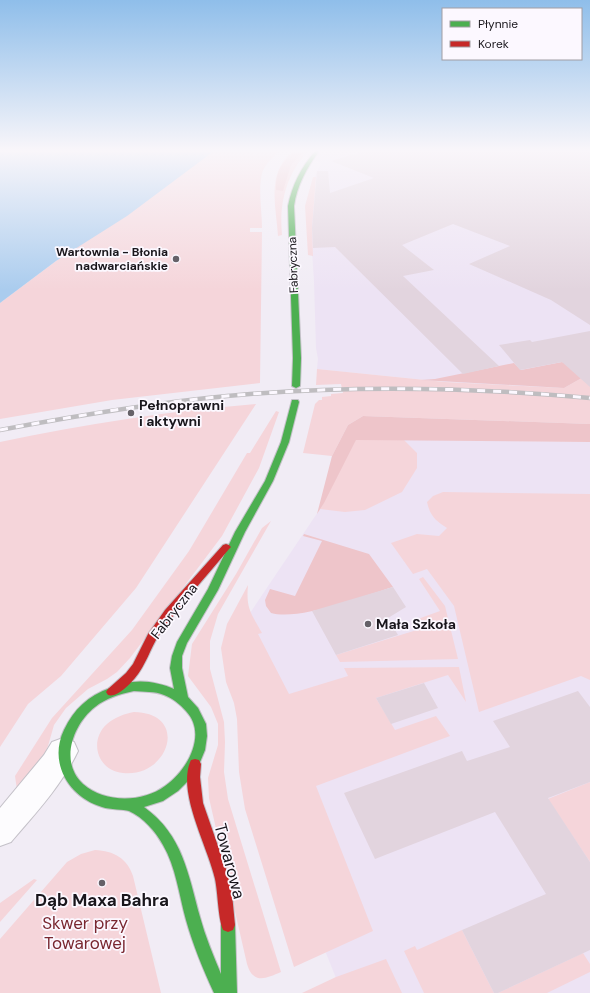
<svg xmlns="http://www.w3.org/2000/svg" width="590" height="993" font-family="'DM Sans',sans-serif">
  <rect width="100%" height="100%" fill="#f1ecf5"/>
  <!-- built -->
  <path fill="#ede3f4" d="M292 151H473L511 164 590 182V375H587L564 388 445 382 317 369 318 359 316 348 314 281 310 221 314 178 321 163Z
    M356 439 590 442V993H342L326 953 246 619 324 503Z"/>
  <!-- green -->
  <path fill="#f5d5da" d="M214 151H280C273 157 265 164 262 173 258 190 262 211 262 228H250V232H262L260 383 112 400 0 419V303L56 261Z
    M293 151H308C286 175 279 203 282 235L278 236C276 205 266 173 293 151Z
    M313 177H316L312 228 313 256 308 255 305 206Z
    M317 369 445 382 564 388 587 375H590V424L363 416 348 425 332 456 303 453 315 404 319 400H322V397L331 396V394L343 393 341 384 316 385Z
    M256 404 136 588 61 676 28 704 0 747V442C85 424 169 411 256 404Z
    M276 411 279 412 259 468 222 536 130 658 117 672 107 679 88 689 66 708 54 725 48 746 39 766 17 790 15 776 52 718 132 630 189 551 247 453H250Z
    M356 439 404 440 417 453V468L402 492 365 510 345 512 320 509Z
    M443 492 590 494V680L581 676 479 712 454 606 427 569 413 574 391 543 417 534 439 536 447 528C436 521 430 516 427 502L433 496Z
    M271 521 218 614 210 641V669L224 722 225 742 224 772 228 799 281 972C265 979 253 984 247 964L209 798 208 778 218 745V724L211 707 188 676 192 644 236 574 262 528Z
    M423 577 445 606 458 659 340 662 336 655 420 629 415 620 440 611 419 579Z
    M248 585C246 608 250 612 262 633L258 634 289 694 348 676 344 668 459 667 466 702 448 675 376 698 395 730 436 716 450 736 316 786 373 931 294 967 245 809 239 772 237 719 234 703 226 682 221 648 227 624Z
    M134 712C190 713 169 778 123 773 98 771 88 741 107 724 115 717 124 714 134 712Z
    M590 782V862L548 799Z
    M95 850C114 851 127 858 133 876L161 993H0V939L67 862 81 854Z
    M34 879 37 880 0 922V903Z
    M462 930 494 993H424L404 951 415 946 417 950Z
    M583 953 590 964V972L547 993H498Z
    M386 959 402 993H302L336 977Z"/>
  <!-- forest -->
  <path fill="#eec5ca" d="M294 151H304L291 165 283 191 276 190C275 173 282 162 294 151Z
    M562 362 587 375 564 388 421 380 435 379 514 363 521 370Z
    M363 416 590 424V442L356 440 324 503 317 514 332 456 348 425Z
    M304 534 369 554 393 587C363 596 300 621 271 613L266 606 265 600 270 589 295 596 322 541 303 536Z"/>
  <!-- water -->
  <path fill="#ace" d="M0 151H214L127 216 56 261 0 303Z"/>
  <!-- building -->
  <path fill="#e2d4de" d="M366 151H590V325L551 300 469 264 510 246 453 224 402 245 434 270 403 276 499 366 463 374 335 247 313 248 312 228 317 171H328L330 193 374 178 331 161Z
    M590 331V387L562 362 520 370 499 345 530 340 532 342Z
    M393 587 406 607 388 618 398 635 336 655 312 611Z
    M424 683 438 708 391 724 376 698Z
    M578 691 590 707V782L548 798 590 862V950L498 993H494L462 930 546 894 495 812 375 859 344 793 462 751 467 761 510 747 493 721Z"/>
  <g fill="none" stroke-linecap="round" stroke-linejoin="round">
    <!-- street casing -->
    <g stroke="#c4c1c8" stroke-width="2">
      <path id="street" d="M63 738 74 742 78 751C62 785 35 814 11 842L0 846V808L44 755 52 742Z"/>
    </g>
    <!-- fast casing -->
    <g stroke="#c4c1c8" stroke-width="2">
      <path id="fast" d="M315 151H319C307 168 297 185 294 206L301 358 300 386 296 388 292 386 293 358 288 206C292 185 301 168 315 151Z
        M292 400H298L299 402 289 442 273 481 245 532 218 590 187 643 182 656V668L188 697 198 708 206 724 207 736 205 750 198 767 190 779 178 791 163 801 144 807C183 835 188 874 200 917 205 936 213 955 221 974V925L223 920 228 918 233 920 235 925 237 993H214C203 969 193 945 186 920 179 895 176 867 163 845 156 832 143 817 129 811 124 809 110 810 102 807 69 797 48 763 64 730 74 709 88 696 110 688 117 686 125 682 133 682 146 680 163 684 174 689L170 668 172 656 177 642 208 589 235 532 265 481 281 442ZM134 691C144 692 155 691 164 695 172 698 180 704 186 711 208 734 187 771 165 786 142 803 105 803 83 784 59 762 73 724 95 707 106 698 120 694 134 691Z"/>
    </g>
    <!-- jam casing -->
    <g stroke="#c4c1c8" stroke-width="2">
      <path id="jam" d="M226 544 229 545 231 547 229 549C205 578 180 605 159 635 150 649 146 665 135 678 129 685 117 698 108 695L106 692 108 689 126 673 133 664 148 634 165 610 223 545Z
        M195 759 199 760 201 764 200 777 203 803 227 872 232 894 235 925 233 930 228 932 223 930C218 918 218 893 215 879 208 847 176 791 191 760Z"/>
    </g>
    <!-- street -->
    <use href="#street" fill="#fdfcfe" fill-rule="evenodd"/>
    <!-- fast -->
    <use href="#fast" fill="#4caf50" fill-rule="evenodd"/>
    <!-- jam -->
    <use href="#jam" fill="#c62828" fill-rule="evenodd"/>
    <!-- rail casing -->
    <g stroke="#bfbdc0" stroke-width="4.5">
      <path id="rail" d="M0 430C75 416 151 403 227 396 348 385 469 387 590 398"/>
    </g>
    <!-- rail -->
    <use href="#rail" stroke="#fcf8ff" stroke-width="3" stroke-dasharray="8" stroke-linecap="butt"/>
  </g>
  <!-- sky -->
  <linearGradient id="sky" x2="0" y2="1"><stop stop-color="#8fbeea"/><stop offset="0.52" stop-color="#f9f6fa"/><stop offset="1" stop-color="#f9f6fa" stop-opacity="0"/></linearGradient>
  <rect width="590" height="290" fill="url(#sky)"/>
  <!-- markers -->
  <g fill="#656168" stroke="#fcf8ff" stroke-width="1.5">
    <circle cx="176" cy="259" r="4"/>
    <circle cx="131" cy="413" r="4"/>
    <circle cx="368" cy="624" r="4"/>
    <circle cx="102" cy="883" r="4"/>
  </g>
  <g text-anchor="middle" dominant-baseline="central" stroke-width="3.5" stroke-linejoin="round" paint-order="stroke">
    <!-- far-poi labels -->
    <g font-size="12" font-weight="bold" fill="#19161c" stroke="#fcf8ff" text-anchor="end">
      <text x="168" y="252">Wartownia - Błonia<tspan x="168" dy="14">nadwarciańskie</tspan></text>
    </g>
    <!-- far-street labels -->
    <g font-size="12" fill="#19161c" stroke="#fcf8ff">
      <text transform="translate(293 265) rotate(-92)">Fabryczna</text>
    </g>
    <!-- poi labels -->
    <g font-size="14" font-weight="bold" fill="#19161c" stroke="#fcf8ff" text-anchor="start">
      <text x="139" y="405">Pełnoprawni<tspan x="139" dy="16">i aktywni</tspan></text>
      <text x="376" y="624">Mała Szkoła</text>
    </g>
    <!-- street labels -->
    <g font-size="14" fill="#19161c" stroke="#fcf8ff">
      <text transform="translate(174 611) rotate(-52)">Fabryczna</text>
    </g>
    <!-- near-street labels -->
    <g font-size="17" fill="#19161c" stroke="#fcf8ff">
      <text transform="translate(230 861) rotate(75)">Towarowa</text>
    </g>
    <!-- near-poi labels -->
    <g font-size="17" font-weight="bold" fill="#19161c" stroke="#fcf8ff">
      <text x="102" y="900">Dąb Maxa Bahra</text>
    </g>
    <!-- near-park labels -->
    <g font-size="17" fill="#792730" stroke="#fcf8ff">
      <text x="85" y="923">Skwer przy<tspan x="85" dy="20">Towarowej</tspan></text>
    </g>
  </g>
  <!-- legend -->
  <rect x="442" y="8" width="140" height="52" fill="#fcf8ff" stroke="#a19ea4"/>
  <rect x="450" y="21" width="20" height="6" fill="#4caf50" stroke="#a19ea4"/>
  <text x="478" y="28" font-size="12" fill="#19161c">Płynnie</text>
  <rect x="450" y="41" width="20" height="6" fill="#c62828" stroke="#a19ea4"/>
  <text x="478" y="48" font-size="12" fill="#19161c">Korek</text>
</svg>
